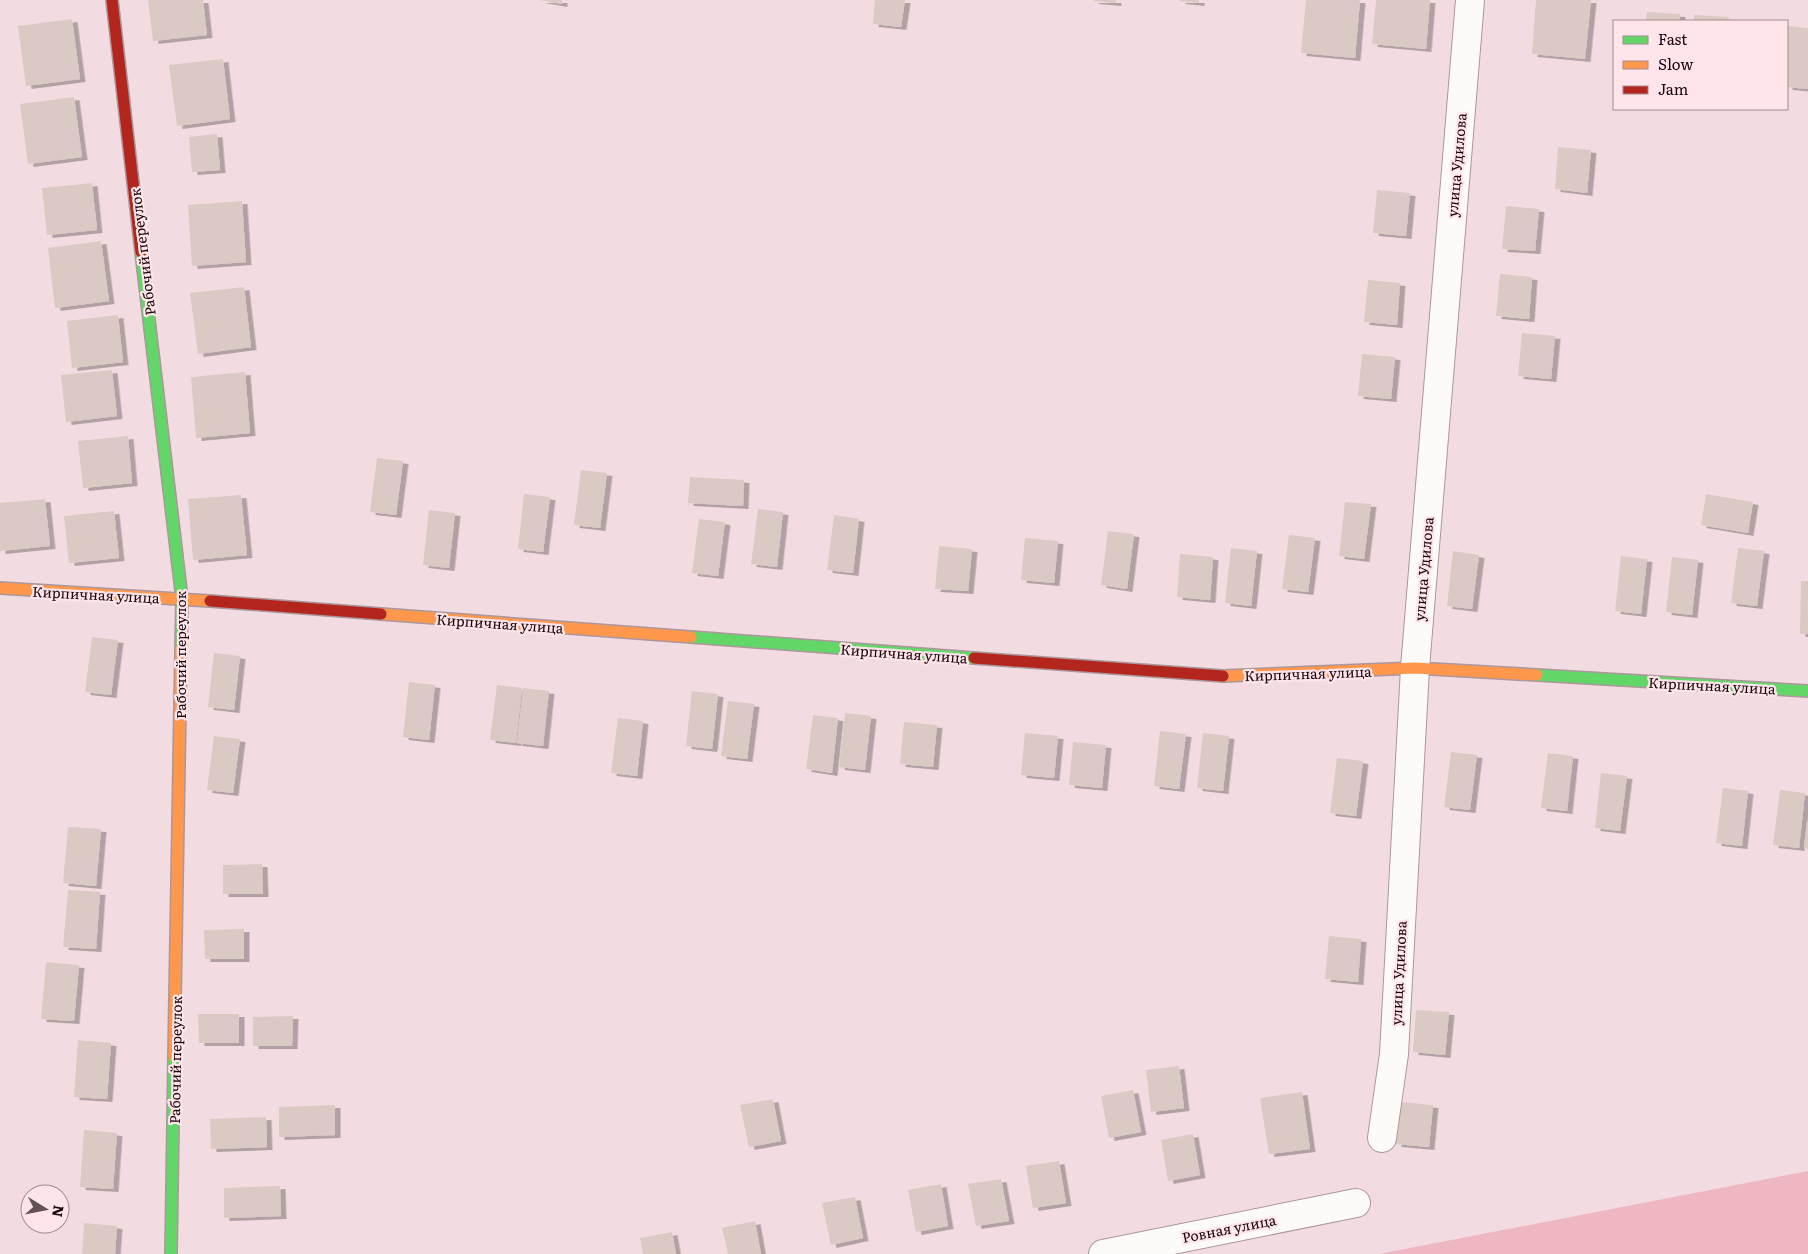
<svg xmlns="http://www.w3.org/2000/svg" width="1808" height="1254" font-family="Literata,serif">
  <defs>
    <filter id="shadow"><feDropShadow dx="5.5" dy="3" stdDeviation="0" flood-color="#0004"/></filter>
  </defs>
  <rect width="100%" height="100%" fill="#f2dce1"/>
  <!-- green -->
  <path fill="#eeb7c2" d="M1808 1171V1254H1379Z"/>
  <!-- building -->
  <path fill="#dbc9c4" filter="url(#shadow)" d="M148 0H203L207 35 153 41Z
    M539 0H562V4Z
    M875 0H905L901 27 873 24Z
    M1094 0H1116V3L1093 1Z
    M1180 0H1199V3L1180 1Z
    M1306 0H1360L1355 58 1301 53Z
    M1376 0H1430L1426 49 1372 44Z
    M1536 0H1591L1585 59 1532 54Z
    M1647 12 1680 14V21H1646Z
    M1694 15 1729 17 1728 21H1694Z
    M72 19 80 79 26 86 18 26Z
    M1787 26 1808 28V89L1787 87Z
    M223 59 230 119 177 126 169 65Z
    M74 97 82 157 28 164 20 104Z
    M217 134 220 170 192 172 189 137Z
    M1558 147 1591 150 1587 193 1555 189Z
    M92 183 97 230 47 235 42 188Z
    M1377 190 1410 193 1406 236 1373 233Z
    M242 201 246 262 192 266 188 205Z
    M1506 206 1539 209 1535 251 1502 249Z
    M101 241 109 301 55 308 48 248Z
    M1500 274 1532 277 1529 319 1496 316Z
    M1368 280 1400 283 1397 325 1364 322Z
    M244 287 251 347 198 354 190 293Z
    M118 315 123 362 72 368 67 321Z
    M1522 333 1555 336 1551 379 1518 376Z
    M1362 354 1395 357 1391 399 1358 396Z
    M112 370 117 416 66 422 61 375Z
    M245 372 250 433 196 438 191 377Z
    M128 436 132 483 83 488 78 441Z
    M377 458 403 461 396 515 370 512Z
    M581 470 607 473 600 528 574 525Z
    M690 477 744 480 743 506 688 503Z
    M524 494 550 497 543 552 518 549Z
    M1706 494 1753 502 1748 533 1701 525Z
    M241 495 247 555 193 560 188 499Z
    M45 499 50 546 0 551V503Z
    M1345 502 1371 504 1364 559 1339 556Z
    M758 509 783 512 777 567 751 564Z
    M429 510 455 513 449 568 423 565Z
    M114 511 119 558 69 563 64 516Z
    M834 515 859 519 853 573 827 570Z
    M699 519 725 522 718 576 692 573Z
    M1108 531 1134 534 1127 589 1101 585Z
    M1289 535 1315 538 1308 592 1282 589Z
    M1025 538 1058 541 1054 583 1021 580Z
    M939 546 972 549 968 591 935 589Z
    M1231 548 1257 551 1251 606 1225 603Z
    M1738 548 1764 551 1757 606 1731 603Z
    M1453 551 1479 555 1472 609 1447 606Z
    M1180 554 1213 557 1210 600 1177 597Z
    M1621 556 1647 559 1641 614 1615 611Z
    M1672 557 1698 560 1692 615 1666 612Z
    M1801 581H1808V634H1800Z
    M92 637 118 640 111 695 85 692Z
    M214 653 240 656 234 710 208 707Z
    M409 682 435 685 429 740 403 737Z
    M497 685 522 688 516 743 490 740Z
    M523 688 549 691 543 746 517 743Z
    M692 691 718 694 712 749 686 746Z
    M728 701 754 704 747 759 721 756Z
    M845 713 871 716 865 770 839 767Z
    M813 715 838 718 832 773 806 769Z
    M618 718 643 721 637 776 611 773Z
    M904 722 937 725 933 767 900 764Z
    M1160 731 1186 734 1179 789 1154 786Z
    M1025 733 1058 736 1054 778 1021 775Z
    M1203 733 1229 736 1223 791 1197 788Z
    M214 736 240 739 233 793 207 790Z
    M1073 742 1106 745 1102 788 1069 785Z
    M1451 752 1477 755 1470 810 1444 807Z
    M1548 753 1573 756 1567 811 1541 808Z
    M1337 758 1363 761 1356 816 1330 813Z
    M1601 773 1627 776 1620 831 1595 828Z
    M1723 788 1748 791 1742 846 1716 843Z
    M1780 790 1805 793 1799 848 1773 845Z
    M1807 822H1808V849L1804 848Z
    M68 827 101 829 96 886 63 883Z
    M262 864 263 894H223V865Z
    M68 890 100 892 96 949 63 947Z
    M244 929V959H205L204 930Z
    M1329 936 1361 939 1358 982 1325 979Z
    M46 962 79 965 74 1021 41 1019Z
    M1416 1010 1449 1012 1445 1055 1413 1052Z
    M198 1014H239V1043H199Z
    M293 1016 292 1046H253V1017Z
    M78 1040 111 1043 107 1099 74 1097Z
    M1179 1066 1184 1108 1151 1112 1146 1070Z
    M1133 1090 1141 1132 1109 1138 1101 1096Z
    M1302 1092 1310 1149 1269 1154 1260 1098Z
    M773 1099 781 1141 749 1147 740 1105Z
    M1400 1102 1433 1105 1429 1147 1396 1144Z
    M335 1105V1135L279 1137V1107Z
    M266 1117 267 1147 211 1149 210 1119Z
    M84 1130 117 1133 113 1189 80 1187Z
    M1193 1134 1200 1175 1168 1181 1161 1140Z
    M1059 1161 1066 1203 1033 1208 1026 1166Z
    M1001 1179 1009 1221 976 1226 968 1184Z
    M941 1184 948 1226 916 1232 908 1190Z
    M280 1186 281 1216 224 1218V1188Z
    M855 1197 863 1238 831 1245 822 1203Z
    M755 1221 761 1254H728L722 1228Z
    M84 1223 117 1226 115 1254H82Z
    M672 1232 676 1254H643L640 1238Z"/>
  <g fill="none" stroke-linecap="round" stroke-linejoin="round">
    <!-- street casing -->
    <g stroke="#ab979c" stroke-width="30">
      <path id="street" d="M1382 1138 1394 1054 1415 668 1470 0
        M1103 1254 1356 1203"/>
    </g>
    <!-- fast casing -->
    <g stroke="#ab979c" stroke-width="14">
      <path id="fast" d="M141 252 182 599 181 649
        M691 637 974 658
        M1537 675 1808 691
        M171 1254 174 1056"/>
    </g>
    <!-- slow casing -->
    <g stroke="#ab979c" stroke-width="14">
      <path id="slow" d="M0 588 210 601
        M381 614 691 637
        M1223 676 1415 668 1537 675
        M174 1056 181 649"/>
    </g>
    <!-- jam casing -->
    <g stroke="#ab979c" stroke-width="14">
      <path id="jam" d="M112 0 141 252
        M210 601 381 614
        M974 658 1223 676"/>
    </g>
    <!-- street -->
    <use href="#street" stroke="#fdfafa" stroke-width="28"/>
    <!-- fast -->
    <use href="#fast" stroke="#63d668" stroke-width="11"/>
    <!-- slow -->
    <use href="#slow" stroke="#ff974d" stroke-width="11"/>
    <!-- jam -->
    <use href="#jam" stroke="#b3261e" stroke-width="11"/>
  </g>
  <g text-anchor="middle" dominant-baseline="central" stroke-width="4.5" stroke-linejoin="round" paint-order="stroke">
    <!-- street labels -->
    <g font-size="14" fill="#180509" stroke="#ffe5ea">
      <text transform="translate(1456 165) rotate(-85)">улица Удилова</text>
      <text transform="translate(142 252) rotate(-97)">Рабочий переулок</text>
      <text transform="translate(1423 569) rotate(-85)">улица Удилова</text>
      <text transform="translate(96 594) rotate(3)">Кирпичная улица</text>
      <text transform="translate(500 623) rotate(4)">Кирпичная улица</text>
      <text transform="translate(904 653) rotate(4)">Кирпичная улица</text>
      <text transform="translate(180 655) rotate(-90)">Рабочий переулок</text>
      <text transform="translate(1308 673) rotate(-2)">Кирпичная улица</text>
      <text transform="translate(1712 685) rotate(3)">Кирпичная улица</text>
      <text transform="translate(1398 973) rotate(-87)">улица Удилова</text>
      <text transform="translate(175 1060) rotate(-89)">Рабочий переулок</text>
      <text transform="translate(1229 1228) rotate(-11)">Ровная улица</text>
    </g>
  </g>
  <!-- legend -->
  <rect x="1613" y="20" width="175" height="90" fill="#ffe5ea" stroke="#a38b90"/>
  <rect x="1623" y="36" width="25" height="8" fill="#63d668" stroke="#a38b90"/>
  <text x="1658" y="45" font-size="15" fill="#180509">Fast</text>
  <rect x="1623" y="61" width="25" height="8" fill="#ff974d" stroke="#a38b90"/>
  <text x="1658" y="70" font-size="15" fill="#180509">Slow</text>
  <rect x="1623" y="86" width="25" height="8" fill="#b3261e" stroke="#a38b90"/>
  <text x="1658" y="95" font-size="15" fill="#180509">Jam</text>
  <!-- north arrow -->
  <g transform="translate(45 1209) rotate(100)"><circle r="24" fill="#ffe5ea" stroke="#a38b90"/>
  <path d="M0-4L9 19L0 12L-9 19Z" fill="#645055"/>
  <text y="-8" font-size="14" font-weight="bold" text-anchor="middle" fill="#180509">N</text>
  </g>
</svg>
